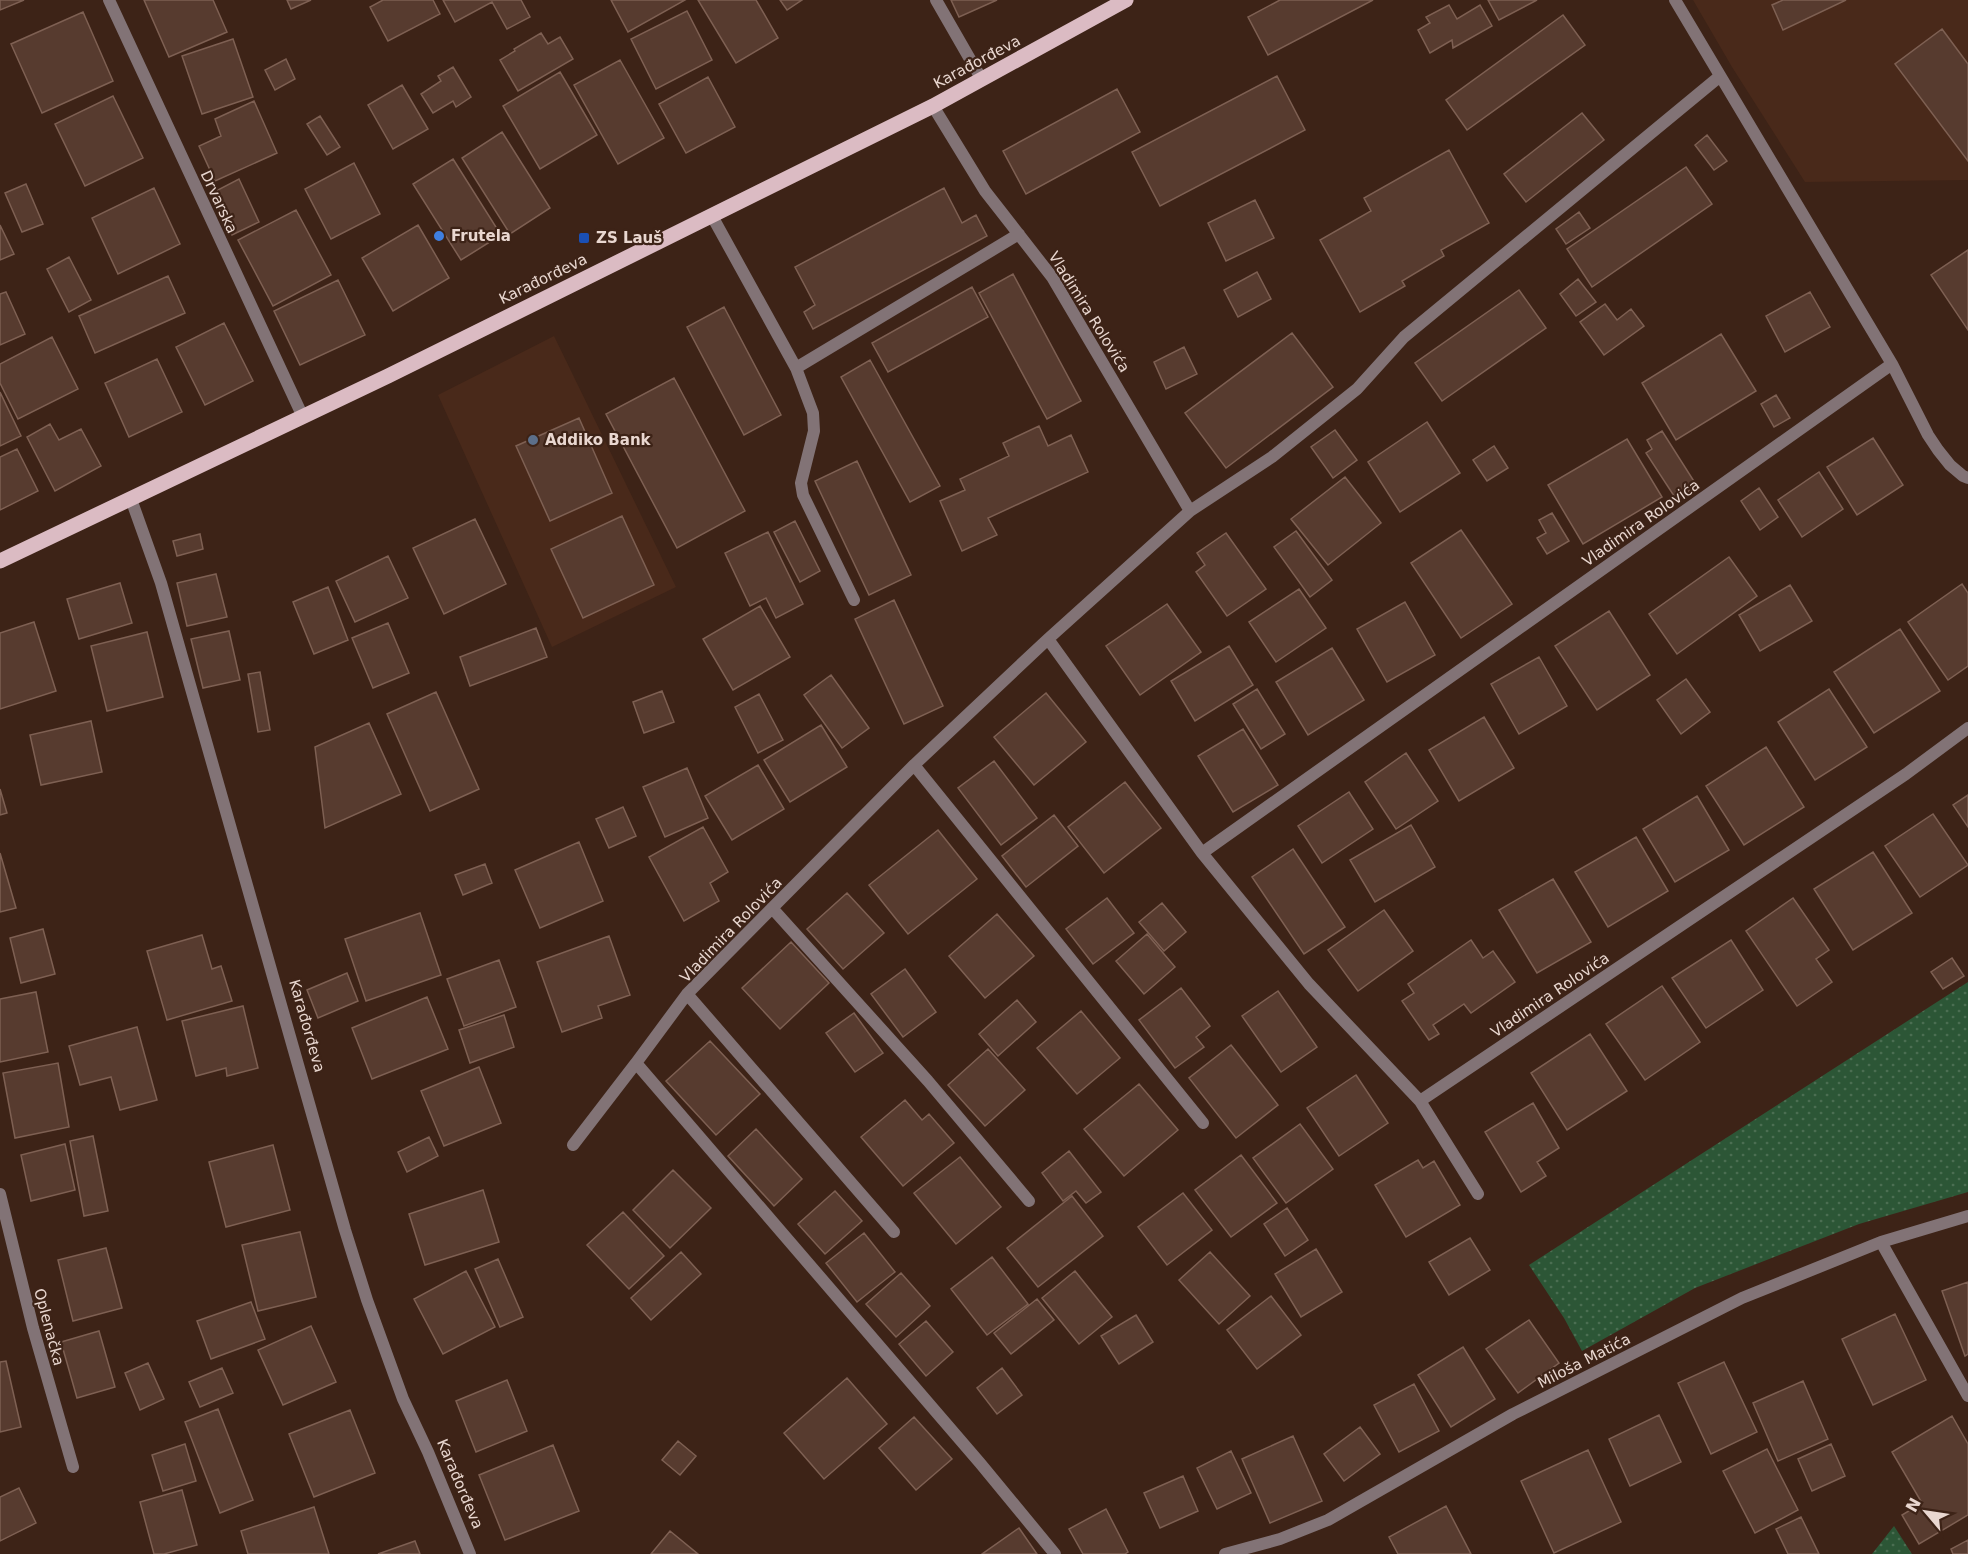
<svg xmlns="http://www.w3.org/2000/svg" width="1968" height="1554" font-family="'DejaVu Sans',sans-serif">
  <defs>
    <pattern id="grass-dots" width="8" height="8" patternUnits="userSpaceOnUse" patternTransform="scale(1.5)"><rect width="8" height="8" fill="#2c5636"/><path d="M2 2h.1M6 6h.1" fill="none" stroke="#4b6e52" stroke-width="1.8" stroke-linecap="round"/></pattern>
  </defs>
  <rect width="100%" height="100%" fill="#3d2317"/>
  <!-- built -->
  <path fill="#49291a" d="M1693 0H1968V180L1805 182 1732 67Z
    M554 336 676 587 552 647 438 395Z"/>
  <!-- grass -->
  <path fill="url(#grass-dots)" d="M1968 982V1192L1859 1224 1695 1288 1582 1351 1564 1318 1529 1265Z
    M1894 1526 1912 1554H1872Z"/>
  <!-- building -->
  <path fill="#573b2f" stroke="#7e6053" stroke-width="1.5" d="M0 0H24L0 10Z
    M144 0H213L227 32 169 57Z
    M287 0H311L291 9Z
    M383 0H433L440 14 388 41 370 7Z
    M443 0H521L530 17 507 29 492 2 455 22Z
    M611 0H685L628 32Z
    M698 0H756L778 38 736 63Z
    M780 0H802L787 10Z
    M951 0H997L959 17Z
    M1280 0H1373L1268 55 1248 17Z
    M1488 0H1537L1499 20Z
    M1783 0H1846L1783 30 1772 5Z
    M1449 5 1457 19 1480 5 1492 26 1453 48 1452 40 1430 53 1418 30 1430 23 1426 17Z
    M687 11 712 60 656 89 631 39Z
    M83 12 113 81 42 113 11 44Z
    M1563 15 1585 45 1467 130 1446 100Z
    M1942 29 1968 64V161L1895 64Z
    M541 33 548 44 560 37 573 59 518 91 500 60 515 51 514 49Z
    M233 39 253 97 202 114 182 56Z
    M286 59 295 79 275 90 265 70Z
    M620 60 664 138 618 164 574 85Z
    M453 67 471 97 456 107 453 101 433 113 421 94 441 81 438 76Z
    M560 72 597 135 540 169 503 106Z
    M1277 76 1305 130 1160 206 1132 152Z
    M708 77 735 127 686 153 659 104Z
    M402 85 428 129 393 149 368 105Z
    M1117 89 1140 132 1026 194 1003 151Z
    M113 96 143 158 85 186 55 124Z
    M254 101 277 153 215 181 199 146 221 136 215 119Z
    M1582 113 1604 140 1526 202 1504 174Z
    M320 116 340 147 327 155 307 124Z
    M502 132 550 208 510 234 462 158Z
    M1707 135 1727 161 1714 170 1695 145Z
    M1449 150 1489 223 1441 250 1444 256 1402 281 1405 286 1360 312 1320 240 1371 211 1364 198Z
    M453 159 501 235 461 260 413 184Z
    M354 163 380 214 331 239 305 189Z
    M1686 167 1712 204 1592 287 1567 249Z
    M239 179 259 222 232 235 212 193Z
    M26 184 43 224 22 232 5 193Z
    M154 188 180 244 118 274 92 218Z
    M944 188 962 223 976 215 987 236 813 329 804 312 815 305 795 267Z
    M1255 200 1274 238 1226 261 1208 223Z
    M296 210 331 275 273 306 238 240Z
    M1579 212 1590 228 1566 244 1556 229Z
    M0 225 14 254 0 260Z
    M418 225 449 278 393 311 362 258Z
    M1968 250V330L1931 275Z
    M69 257 91 300 69 312 47 269Z
    M1257 272 1271 299 1238 317 1224 290Z
    M1013 274 1081 401 1047 419 979 293Z
    M168 276 185 313 95 353 79 316Z
    M1578 279 1596 302 1576 316 1560 294Z
    M338 280 365 335 300 365 274 311Z
    M972 287 988 317 888 372 872 343Z
    M1519 290 1546 328 1442 401 1415 363Z
    M6 292 25 334 0 345V294Z
    M1810 292 1830 327 1785 352 1766 316Z
    M1605 304 1617 320 1631 309 1644 326 1604 355 1580 322Z
    M724 307 781 415 744 435 687 327Z
    M224 323 253 381 205 405 176 347Z
    M1292 333 1333 387 1226 468 1185 413Z
    M1721 334 1756 391 1676 440 1642 383Z
    M52 337 78 389 18 419 0 383V364Z
    M1184 347 1197 374 1166 389 1154 362Z
    M157 359 182 412 129 437 105 383Z
    M870 360 940 486 910 502 841 377Z
    M674 378 745 511 677 548 606 414Z
    M0 392 21 436 0 446Z
    M1776 395 1790 418 1774 427 1761 404Z
    M579 418 612 493 550 521 516 446Z
    M1427 422 1460 473 1400 512 1368 462Z
    M50 424 59 440 81 429 101 466 55 491 27 437Z
    M1039 426 1048 446 1071 435 1088 472 988 518 997 535 962 551 940 501 965 490 960 479 1009 456 1003 443Z
    M1335 430 1357 460 1333 478 1311 447Z
    M1662 431 1697 486 1676 499 1646 453 1652 449 1647 440Z
    M1873 438 1903 485 1857 515 1827 467Z
    M1627 439 1662 497 1583 544 1548 485Z
    M1494 446 1508 468 1487 481 1473 460Z
    M17 449 38 491 0 510V457Z
    M857 461 911 575 869 595 815 481Z
    M1819 472 1843 509 1802 537 1778 500Z
    M1345 477 1381 523 1328 565 1291 519Z
    M1759 488 1778 517 1760 530 1741 501Z
    M1552 513 1569 541 1547 554 1537 538 1546 533 1539 520Z
    M622 516 654 585 583 618 551 549Z
    M475 519 506 584 444 614 413 548Z
    M795 521 820 571 800 582 774 532Z
    M1461 530 1512 604 1461 638 1411 563Z
    M1296 531 1332 580 1310 597 1274 547Z
    M768 532 803 604 776 618 766 598 750 606 725 553Z
    M1226 533 1266 589 1227 616 1196 572 1205 565 1197 553Z
    M200 534 203 549 177 556 173 541Z
    M388 556 408 598 355 622 336 581Z
    M1729 557 1757 596 1677 654 1649 614Z
    M216 574 227 617 187 626 177 583Z
    M120 583 132 623 79 639 67 599Z
    M1962 584 1968 593V666L1948 680 1908 622Z
    M1790 585 1812 621 1760 651 1739 615Z
    M328 587 348 640 314 654 293 602Z
    M1299 589 1326 628 1276 662 1249 622Z
    M894 600 943 706 904 724 855 619Z
    M1405 602 1435 655 1387 682 1357 629Z
    M1167 604 1201 652 1140 695 1106 646Z
    M760 606 790 657 733 690 703 639Z
    M1609 611 1650 675 1597 710 1555 646Z
    M34 622 56 691 0 709V633Z
    M388 623 409 673 373 688 352 638Z
    M536 628 547 657 470 686 460 657Z
    M1900 629 1940 691 1874 733 1834 672Z
    M229 631 240 680 203 688 191 639Z
    M147 632 163 697 107 711 91 646Z
    M1229 646 1253 685 1195 721 1171 681Z
    M1332 648 1364 700 1308 735 1276 682Z
    M1539 657 1567 706 1519 734 1491 684Z
    M260 672 270 730 258 732 248 674Z
    M831 675 869 728 842 748 804 695Z
    M1686 679 1710 712 1681 734 1657 700Z
    M1257 689 1285 734 1261 749 1233 704Z
    M1829 689 1867 747 1815 780 1778 722Z
    M662 691 674 722 644 733 633 702Z
    M436 692 479 789 430 811 387 714Z
    M1046 693 1086 742 1034 785 994 737Z
    M759 694 783 740 758 753 735 707Z
    M1484 717 1514 768 1459 801 1429 750Z
    M91 721 102 772 41 785 30 735Z
    M369 723 401 794 325 828 315 747Z
    M821 725 847 767 790 802 764 760Z
    M1243 729 1278 785 1233 812 1198 756Z
    M1766 747 1804 807 1744 845 1706 786Z
    M1406 753 1438 801 1396 829 1365 782Z
    M994 761 1037 818 1001 845 958 788Z
    M758 765 784 809 732 840 705 796Z
    M687 768 708 818 665 837 643 787Z
    M1125 782 1161 828 1104 873 1068 827Z
    M0 789 7 813 0 815Z
    M1349 792 1373 829 1322 863 1298 826Z
    M1968 795V827L1953 805Z
    M1697 796 1729 850 1675 882 1643 829Z
    M623 807 636 836 609 848 596 819Z
    M1933 814 1968 865 1920 897 1885 846Z
    M1054 815 1078 846 1026 887 1002 856Z
    M1411 825 1435 867 1375 902 1350 860Z
    M703 827 728 872 710 883 719 901 684 921 649 857Z
    M938 830 977 879 908 934 869 885Z
    M1636 837 1668 891 1608 927 1575 872Z
    M579 842 603 901 540 928 515 870Z
    M1293 849 1345 927 1304 954 1252 877Z
    M1873 852 1912 913 1853 950 1814 889Z
    M0 853 16 908 0 912Z
    M485 864 492 883 463 895 455 875Z
    M1553 879 1591 942 1537 973 1499 910Z
    M847 893 884 933 843 969 807 929Z
    M1107 898 1134 933 1093 964 1066 929Z
    M1793 898 1829 950 1816 959 1832 982 1797 1006 1746 931Z
    M1162 903 1186 932 1164 951 1139 922Z
    M1384 910 1413 951 1358 991 1328 950Z
    M420 913 441 975 366 1001 345 939Z
    M997 914 1034 956 985 998 949 956Z
    M43 929 55 974 21 983 10 938Z
    M1147 934 1175 967 1144 994 1116 961Z
    M202 935 212 969 221 966 232 1001 167 1020 147 951Z
    M609 936 630 995 598 1006 602 1018 562 1032 537 962Z
    M1471 940 1483 958 1493 951 1515 982 1471 1013 1464 1004 1433 1025 1439 1034 1429 1040 1402 1001 1414 993 1408 984Z
    M1731 940 1763 990 1706 1028 1672 978Z
    M791 942 829 983 780 1029 742 988Z
    M1952 958 1964 976 1943 989 1931 972Z
    M499 960 516 1007 464 1026 447 979Z
    M905 969 936 1012 903 1037 871 994Z
    M347 973 358 1001 318 1018 307 990Z
    M1662 986 1700 1042 1645 1080 1606 1024Z
    M1181 988 1210 1026 1196 1037 1204 1047 1175 1068 1139 1020Z
    M1278 991 1317 1047 1281 1072 1242 1016Z
    M36 992 48 1052 0 1062V999Z
    M427 997 448 1049 372 1079 352 1028Z
    M1017 1000 1036 1022 998 1056 979 1034Z
    M243 1006 258 1068 227 1076 226 1068 196 1076 182 1021Z
    M1081 1011 1120 1058 1077 1094 1037 1048Z
    M854 1013 883 1053 855 1072 826 1033Z
    M504 1015 514 1047 470 1063 459 1030Z
    M137 1027 157 1100 120 1110 111 1077 80 1085 69 1046Z
    M1590 1034 1627 1091 1567 1130 1531 1073Z
    M710 1041 760 1094 716 1135 666 1081Z
    M1231 1045 1278 1105 1236 1138 1189 1078Z
    M988 1049 1025 1090 985 1126 948 1085Z
    M58 1063 69 1127 15 1138 3 1073Z
    M479 1067 501 1123 444 1146 421 1091Z
    M1356 1075 1388 1123 1339 1156 1307 1108Z
    M1139 1084 1178 1130 1124 1176 1084 1129Z
    M905 1100 922 1120 929 1114 954 1143 903 1186 861 1137Z
    M1533 1103 1559 1148 1537 1162 1546 1176 1521 1192 1485 1132Z
    M1300 1124 1333 1169 1286 1203 1253 1158Z
    M756 1129 802 1179 774 1206 728 1156Z
    M93 1136 108 1211 84 1216 70 1141Z
    M429 1137 438 1156 407 1172 398 1152Z
    M65 1144 75 1190 31 1201 21 1155Z
    M273 1145 290 1210 226 1227 209 1162Z
    M1069 1151 1101 1192 1086 1203 1076 1191 1063 1201 1042 1173Z
    M1241 1155 1277 1203 1231 1237 1195 1190Z
    M960 1157 1001 1207 956 1244 914 1193Z
    M1418 1160 1423 1168 1434 1161 1460 1205 1406 1237 1375 1185Z
    M673 1170 711 1208 670 1248 633 1210Z
    M483 1190 499 1242 425 1265 409 1214Z
    M835 1191 862 1221 825 1254 798 1224Z
    M1183 1193 1212 1230 1167 1265 1138 1227Z
    M1072 1196 1103 1236 1038 1287 1007 1248Z
    M1287 1208 1308 1240 1285 1256 1264 1224Z
    M623 1212 664 1256 629 1289 587 1245Z
    M300 1232 316 1297 258 1311 242 1245Z
    M864 1233 895 1272 857 1302 826 1263Z
    M1470 1238 1490 1270 1449 1295 1429 1262Z
    M106 1248 122 1308 73 1321 58 1260Z
    M1316 1249 1342 1292 1301 1317 1275 1274Z
    M681 1252 701 1274 651 1320 631 1298Z
    M1210 1252 1250 1296 1219 1324 1179 1280Z
    M992 1257 1028 1304 987 1335 951 1289Z
    M498 1259 523 1317 500 1327 475 1269Z
    M466 1271 495 1327 443 1354 414 1299Z
    M1075 1271 1112 1317 1079 1344 1042 1298Z
    M901 1273 930 1306 896 1337 866 1304Z
    M1968 1282V1354L1965 1356 1942 1291Z
    M1271 1296 1301 1335 1257 1369 1227 1330Z
    M1037 1299 1054 1320 1011 1354 994 1333Z
    M251 1302 265 1339 211 1359 197 1321Z
    M1895 1314 1926 1380 1873 1405 1842 1339Z
    M1136 1315 1153 1342 1119 1364 1101 1336Z
    M1529 1320 1559 1363 1518 1393 1486 1349Z
    M926 1321 953 1352 926 1376 899 1344Z
    M311 1326 336 1382 283 1405 258 1350Z
    M99 1331 115 1387 77 1398 61 1342Z
    M1463 1347 1495 1399 1451 1427 1418 1375Z
    M6 1361 21 1427 0 1432V1362Z
    M1724 1362 1757 1432 1711 1454 1678 1383Z
    M148 1363 164 1399 140 1410 125 1373Z
    M222 1368 233 1393 200 1407 189 1382Z
    M1002 1368 1022 1395 997 1414 977 1388Z
    M847 1378 887 1424 824 1479 784 1433Z
    M507 1380 527 1431 476 1452 456 1401Z
    M1803 1381 1828 1439 1778 1461 1753 1403Z
    M1414 1384 1439 1431 1399 1452 1374 1405Z
    M218 1409 253 1500 220 1513 185 1422Z
    M350 1410 375 1473 314 1497 289 1434Z
    M1659 1415 1681 1462 1630 1486 1609 1439Z
    M1952 1416 1968 1444V1515L1919 1544 1902 1515 1922 1503 1892 1452Z
    M914 1417 952 1459 916 1490 879 1448Z
    M1360 1427 1380 1454 1344 1481 1324 1454Z
    M1293 1436 1322 1501 1270 1523 1242 1459Z
    M678 1441 696 1456 680 1475 662 1460Z
    M185 1444 196 1481 163 1491 152 1455Z
    M1831 1444 1845 1476 1812 1491 1798 1459Z
    M553 1445 579 1511 505 1540 479 1475Z
    M1767 1449 1798 1510 1755 1533 1723 1471Z
    M1588 1450 1621 1522 1554 1553 1521 1481Z
    M1231 1451 1251 1493 1217 1509 1197 1468Z
    M1183 1476 1198 1511 1160 1528 1144 1493Z
    M19 1488 36 1523 0 1541V1497Z
    M182 1490 197 1545 164 1554H154L140 1502Z
    M1446 1506 1471 1554H1398L1389 1537Z
    M314 1507 329 1554H248L241 1531Z
    M1106 1509 1128 1552 1125 1554H1083L1069 1529Z
    M1801 1517 1819 1554H1788L1776 1529Z
    M1019 1528 1037 1554H982Z
    M670 1531 698 1554H651Z
    M1968 1540V1554H1953L1951 1549Z
    M415 1541 420 1554H378Z"/>
  <g fill="none" stroke-linecap="round" stroke-linejoin="round">
    <!-- minor -->
    <path stroke="#827376" stroke-width="12" d="M109 0 303 417
      M936 0 982 80
      M1675 0 1892 364 1928 435 1938 450 1950 465 1963 476 1968 478
      M933 106 985 191 1052 277 1190 511
      M712 216 796 368 813 413 814 431 801 483 803 495 854 600
      M796 368 1019 234
      M131 499 161 583 345 1230 367 1300 403 1399 428 1452 470 1554
      M1048 639 1202 853 1309 984 1420 1101 1906 774 1968 728
      M914 765 1203 1123
      M1202 853 1892 364
      M772 908 928 1081 1029 1201
      M687 994 894 1232
      M1420 1101 1478 1194
      M573 1145 636 1063
      M0 1194 33 1328 73 1467
      M1881 1242 1968 1396
      M1055 1554 980 1463 636 1063 687 994 914 765 1048 639 1190 511 1272 457 1357 389 1404 337 1719 77
      M1225 1554 1280 1539 1328 1520 1513 1414 1742 1298 1881 1242 1968 1216"/>
    <!-- primary -->
    <path stroke="#dbbbc3" stroke-width="15" d="M0 561 388 376 933 106 1126 0"/>
  </g>
  <!-- markers -->
  <circle fill="#3f7fe0" stroke="#3d2317" stroke-width="2" cx="439" cy="236" r="6"/>
  <rect fill="#1a4fb4" stroke="#3d2317" stroke-width="2" x="578" y="232" width="12" height="12" rx="3"/>
  <circle fill="#5c6f8a" stroke="#3d2317" stroke-width="2" cx="533" cy="440" r="6"/>
  <g text-anchor="middle" dominant-baseline="central" stroke-width="4.5" stroke-linejoin="round" paint-order="stroke">
    <!-- street labels -->
    <g font-size="15" fill="#e9d7d0" stroke="#3d2317">
      <text transform="translate(977 62) rotate(-28)">Karađorđeva</text>
      <text transform="translate(219 202) rotate(65)">Drvarska</text>
      <text transform="translate(543 279) rotate(-26)">Karađorđeva</text>
      <text transform="translate(1089 312) rotate(58)">Vladimira Rolovića</text>
      <text transform="translate(1641 523) rotate(-35)">Vladimira Rolovića</text>
      <text transform="translate(731 930) rotate(-46)">Vladimira Rolovića</text>
      <text transform="translate(1550 995) rotate(-34)">Vladimira Rolovića</text>
      <text transform="translate(307 1026) rotate(74)">Karađorđeva</text>
      <text transform="translate(49 1327) rotate(75)">Oplenačka</text>
      <text transform="translate(1584 1361) rotate(-27)">Miloša Matića</text>
      <text transform="translate(460 1484) rotate(67)">Karađorđeva</text>
    </g>
    <!-- poi labels -->
    <g font-size="15" font-weight="bold" fill="#e9d7d0" stroke="#3d2317" text-anchor="start">
      <text x="451" y="236">Frutela</text>
      <text x="596" y="238">ZS Lauš</text>
      <text x="545" y="440">Addiko Bank</text>
    </g>
  </g>
  <!-- north arrow -->
  <g transform="translate(1926 1512) rotate(299)" stroke="#3d2317" stroke-width="4.5" paint-order="stroke">
  <path d="M0-4.5L10 22L0 15L-10 22Z" fill="#e9d7d0"/>
  <text y="-9" font-size="16" font-weight="bold" text-anchor="middle" fill="#e9d7d0">N</text>
  </g>
</svg>
